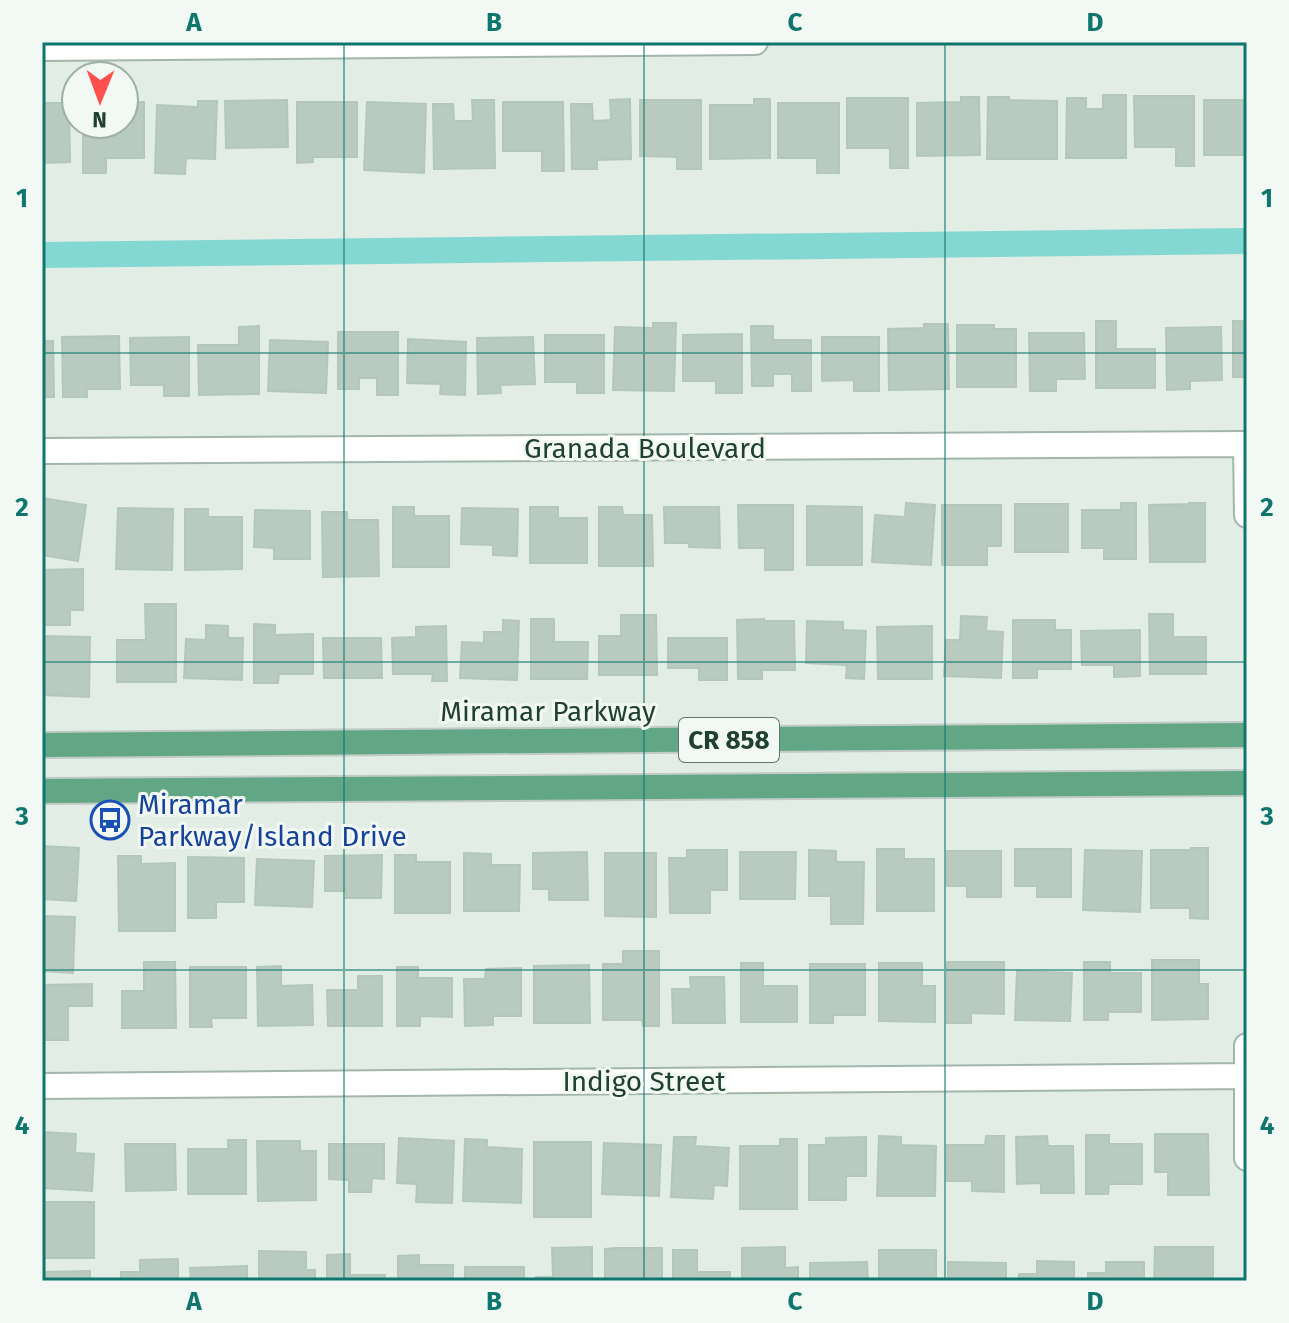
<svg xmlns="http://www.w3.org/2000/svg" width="1289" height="1323" font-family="'Fira Sans',sans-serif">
  <rect width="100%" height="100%" fill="#e1ede5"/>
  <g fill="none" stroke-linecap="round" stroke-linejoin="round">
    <!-- canal -->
    <path stroke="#84d8d2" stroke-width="26" d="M42 255 1247 241"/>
  </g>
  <!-- building -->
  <path fill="#b9cbc0" stroke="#b3c8ba" stroke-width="2" d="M1103 95H1126V158H1066L1067 98H1086V109H1103Z
    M1134 96H1194V166H1176V147H1135Z
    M961 97H979L980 155 917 156V103L961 102Z
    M988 97H1009V100L1057 101V159H987Z
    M847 98H908V168H890V148H847Z
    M630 99 631 159 597 160V169H572L571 104H592L593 121 611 120 610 100Z
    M754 99H770V158L710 159V105H754Z
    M287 100 288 147 226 148 225 101Z
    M472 100H494L495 168 434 169 433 104H453L454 121H473Z
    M640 100H701V169H677V157L640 156Z
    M1204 100H1247V155H1204Z
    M198 101H217L215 159 186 158 185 174 155 173 157 105 198 107Z
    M124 102H144V158H106V173H83V124H124Z
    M297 102H357V157H313V162L297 163Z
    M367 102 426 104 424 173 364 170Z
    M503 102H563L564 171H542V151H503Z
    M42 103H69L70 162 42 163Z
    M778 103H839V173H817V158H778Z
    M1096 321H1116V349H1155V388H1096Z
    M1233 321H1247V377H1233Z
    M653 323H676L674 391 613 390 615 327 653 328Z
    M924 324H948L949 389 889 390 888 329 924 328Z
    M957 325H994V329H1016V387H957Z
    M259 326V394L199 395 198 345H239V327Z
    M751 326H773V340H811V391H792V374H773V386H752Z
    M1221 327 1222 380 1190 381V389L1167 390 1166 328Z
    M338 332H398V395H377V378H359V389H338Z
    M1029 333H1084L1085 379H1056V391H1030Z
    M742 334V393H716V381H683V335Z
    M545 335H604V393H577V382H545Z
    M119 336 120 389H87V397H63L62 337Z
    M189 337V396H164V385H131L130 338Z
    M533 337 535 384 500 385 501 393 478 394 477 338Z
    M822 337H879V391H854V380L822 381Z
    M408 339 466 342 465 395 440 394 441 384 407 383Z
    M270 340 328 342 326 393 268 391Z
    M42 341H53L54 397H42Z
    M42 498 86 505 78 561 42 555Z
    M906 503 935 505 931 565 872 562 875 515 905 517Z
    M1121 503H1136V559H1104V548H1082V510H1121Z
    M1189 503H1205V562H1150L1149 505 1189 504Z
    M1015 504H1068V552H1015Z
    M738 505H793V570H765V548H739Z
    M942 505H1001V546H987V565H942Z
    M807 506 862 507V565H807Z
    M393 507H414V516H449V567H393Z
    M530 507H558V518H587V563H530Z
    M599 507H622L623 515H652L653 566H599Z
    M664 507H719L720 548 689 547V543H665Z
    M118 508 173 509 172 570 116 569Z
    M462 508 518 509 517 556 493 555V545L461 544Z
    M185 509H208V517H242V569L185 570Z
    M255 510 310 511V559H274V548L254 547Z
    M322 512H347V520H378L379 576 323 577Z
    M83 569V610H70V625H42V570Z
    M145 604H176V682H117V640H146Z
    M1149 614H1173V637H1206V674H1150Z
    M621 615H656L657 675H599V636H621Z
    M961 616 987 617 986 631 1003 632 1001 678 944 676 946 640H960Z
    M531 619H554V642H588L587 679H531Z
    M764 619V621H794L795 670H762V679H738L737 620Z
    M503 620 519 621 517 680 460 678 462 642 484 643V632H503Z
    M1013 620H1055V630H1071V669H1037V678H1013Z
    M807 621 843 622V630L866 631 864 679 846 678 847 665 806 663Z
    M254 624 275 625V635L313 634V674H279L278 683H254Z
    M206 625 228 626V638H243L242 680 184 678 186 639 206 640Z
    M446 626 447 681H432L433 674H393L392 638 416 637V627Z
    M932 626V679H878L877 627Z
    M1140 630V676L1114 677V665H1082L1081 631Z
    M42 636 90 637 89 697 42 695Z
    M323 638H381L382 678H324Z
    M668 638H727V680H699V668H668Z
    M42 846 79 848 76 901 42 899Z
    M1191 848H1208V919L1190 918V908H1151V850H1191Z
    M877 849H904V859H934V911H877Z
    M1015 849H1071V897H1037V886H1015Z
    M687 850H727V890H710V913H670L669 858H687Z
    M809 850 836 851V862H864L863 924H831V896H809Z
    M1085 850 1142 851 1140 912 1083 910Z
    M947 851H1001V897H967V886H947Z
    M587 852 588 900H549V889H533V853Z
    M740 852H796L795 899H740Z
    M464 853 491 854V865H520L519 911H464Z
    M605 853H656V917L605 916Z
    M382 855 381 898H346V891H325V856Z
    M395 855H416V862H450V913H395Z
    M118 856H141V864L175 863V931H119Z
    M188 857 244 858V902H216V918H188Z
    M257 859 314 861 312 907 255 905Z
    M42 916 75 917 73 973 42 971Z
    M623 951H659V1026H643L642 1020H603V964H623Z
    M1152 960H1199V984H1208V1019L1152 1020Z
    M144 962H175L176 1028H122V991H144Z
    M947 962H1004V1014L971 1013V1023H947Z
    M1084 962H1110V973H1141V1012H1108V1020H1084Z
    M741 963H763V986H797V1022H741Z
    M879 963H922V986H935V1022L879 1021Z
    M810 964H865V1015H833V1023H810Z
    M589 965 590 1023H534V966Z
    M281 966V986L312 985 313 1025 258 1026 257 967Z
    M190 967H246V1018H211L212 1027H190Z
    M397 967H418V978H452V1017L420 1016V1026H397Z
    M521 968V1016H493V1025L465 1026 464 979H485L486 969Z
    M1017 971 1072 973 1070 1021 1015 1020Z
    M358 976H382V1026H328L327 990H358Z
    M690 977H724L725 1023H673L672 989H691Z
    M92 984V1006H68V1040H42V985Z
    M42 1132 76 1134 75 1153 94 1154 92 1191 42 1188Z
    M1155 1134H1208L1209 1195H1168V1172H1155Z
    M1086 1135H1109V1144H1142V1184H1109L1108 1194H1086Z
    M879 1136 901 1137V1145L936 1146 935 1196H877Z
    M986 1136H1004V1192L972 1191V1181H947V1145H985Z
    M1047 1136 1048 1146H1073L1074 1193H1041V1183L1017 1184 1016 1137Z
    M674 1137H696L695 1146 729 1148 727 1186 714 1185 713 1199 671 1197Z
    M866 1137V1176H846V1200H809V1145H826V1138Z
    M399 1138 454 1141 452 1203 416 1202 417 1184 397 1183Z
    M465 1139 487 1140V1147L522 1149 521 1203 463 1201Z
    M780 1139H797V1209H740V1146H780Z
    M228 1140H246V1194H188V1149H228Z
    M257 1141H300V1151H316V1200L258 1201Z
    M534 1142H591V1217H534Z
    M604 1143 661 1145 659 1196 602 1194Z
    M125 1144H175L176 1190 126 1191Z
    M329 1144H384V1179L372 1178 371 1192H349V1180L329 1179Z
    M42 1202H94V1258H42Z
    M592 1247V1281H537L536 1277H553L552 1248Z
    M785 1247V1268L798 1267V1281H742V1248Z
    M1155 1247H1213V1281H1154Z
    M617 1248H662V1281H605V1249Z
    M673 1250H697V1272H730V1281H673Z
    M879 1250H936V1281H879Z
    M259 1251 306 1252V1270H315V1281H259Z
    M350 1254V1275H385V1281H327V1255Z
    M419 1255V1265H453V1281H398V1256Z
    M178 1259V1281H121V1272H140V1260Z
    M1037 1261 1074 1262V1281H1019V1274H1037Z
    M867 1262 868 1281H810V1263Z
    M948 1262 1006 1263V1281H948Z
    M1106 1262H1144V1281H1088V1273H1106Z
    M247 1266V1281H191L190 1268Z
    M465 1267H524V1281H465Z
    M90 1271V1281H42V1272Z"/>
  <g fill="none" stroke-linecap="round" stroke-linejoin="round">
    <!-- street casing -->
    <g stroke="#a3b6ab" stroke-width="28">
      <path id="street" d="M42 48 755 42
        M1246 444 1247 515
        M42 451 1247 444
        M1247 1046V1158
        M42 1086 1247 1076"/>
    </g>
    <!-- primary casing -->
    <g stroke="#c1cac5" stroke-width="28">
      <path id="primary" d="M42 745 1247 735
        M42 791 1247 783"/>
    </g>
    <!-- street -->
    <use href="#street" stroke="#fff" stroke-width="24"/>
    <!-- primary -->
    <use href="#primary" stroke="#61a785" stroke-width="24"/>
  </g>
  <!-- grid -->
  <path fill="none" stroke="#0f766e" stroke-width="2" stroke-opacity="0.55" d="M344 42V1281M644 42V1281M945 42V1281M42 353H1247M42 662H1247M42 970H1247"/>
  <!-- icons -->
  <defs>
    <g id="bus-ring" transform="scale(2)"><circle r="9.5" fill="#f2f9f4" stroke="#1a4fb4" stroke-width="1.5"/><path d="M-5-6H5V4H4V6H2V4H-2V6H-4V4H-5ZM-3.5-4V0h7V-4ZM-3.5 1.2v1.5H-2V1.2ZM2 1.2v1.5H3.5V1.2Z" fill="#1a4fb4"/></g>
  </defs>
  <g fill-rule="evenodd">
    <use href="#bus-ring" x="110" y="820"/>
  </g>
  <g text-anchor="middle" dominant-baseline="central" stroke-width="6" stroke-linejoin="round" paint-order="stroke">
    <!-- shield labels -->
    <rect fill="#f2f9f4" stroke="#5f786b" stroke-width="2" x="679" y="718" width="100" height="44" rx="6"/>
    <g font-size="26" font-weight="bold" fill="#204030">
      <text x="729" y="740">CR 858</text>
    </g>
    <!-- street labels -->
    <g font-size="28" fill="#204030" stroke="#f2f9f4">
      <text x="645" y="448">Granada Boulevard</text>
      <text x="548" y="711">Miramar Parkway</text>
      <text x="644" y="1081">Indigo Street</text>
    </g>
    <!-- transit labels -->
    <g font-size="28" fill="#164399" stroke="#f2f9f4" text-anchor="start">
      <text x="138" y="804">Miramar<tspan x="138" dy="32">Parkway/Island Drive</tspan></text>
    </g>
  </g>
  <!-- border -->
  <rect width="1289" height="1323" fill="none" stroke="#f2f9f4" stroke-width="88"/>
  <!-- north arrow -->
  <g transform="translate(100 100) rotate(181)"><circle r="38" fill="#f2f9f4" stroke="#9eafa6" stroke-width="2"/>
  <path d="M0-6L14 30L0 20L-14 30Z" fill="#ff504e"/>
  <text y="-12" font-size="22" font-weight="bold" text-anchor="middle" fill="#204030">N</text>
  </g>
  <rect x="44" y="44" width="1201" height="1235" fill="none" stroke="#0f766e" stroke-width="3"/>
  <g font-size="26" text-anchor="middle" font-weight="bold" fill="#0f766e">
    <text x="194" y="31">A</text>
    <text x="494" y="31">B</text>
    <text x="795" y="31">C</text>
    <text x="1095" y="31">D</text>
    <text x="22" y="207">1</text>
    <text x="1267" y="207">1</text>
    <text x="22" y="516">2</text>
    <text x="1267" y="516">2</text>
    <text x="22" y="825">3</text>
    <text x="1267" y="825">3</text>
    <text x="22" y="1134">4</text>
    <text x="1267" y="1134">4</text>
    <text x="194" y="1310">A</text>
    <text x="494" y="1310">B</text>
    <text x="795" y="1310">C</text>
    <text x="1095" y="1310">D</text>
  </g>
</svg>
